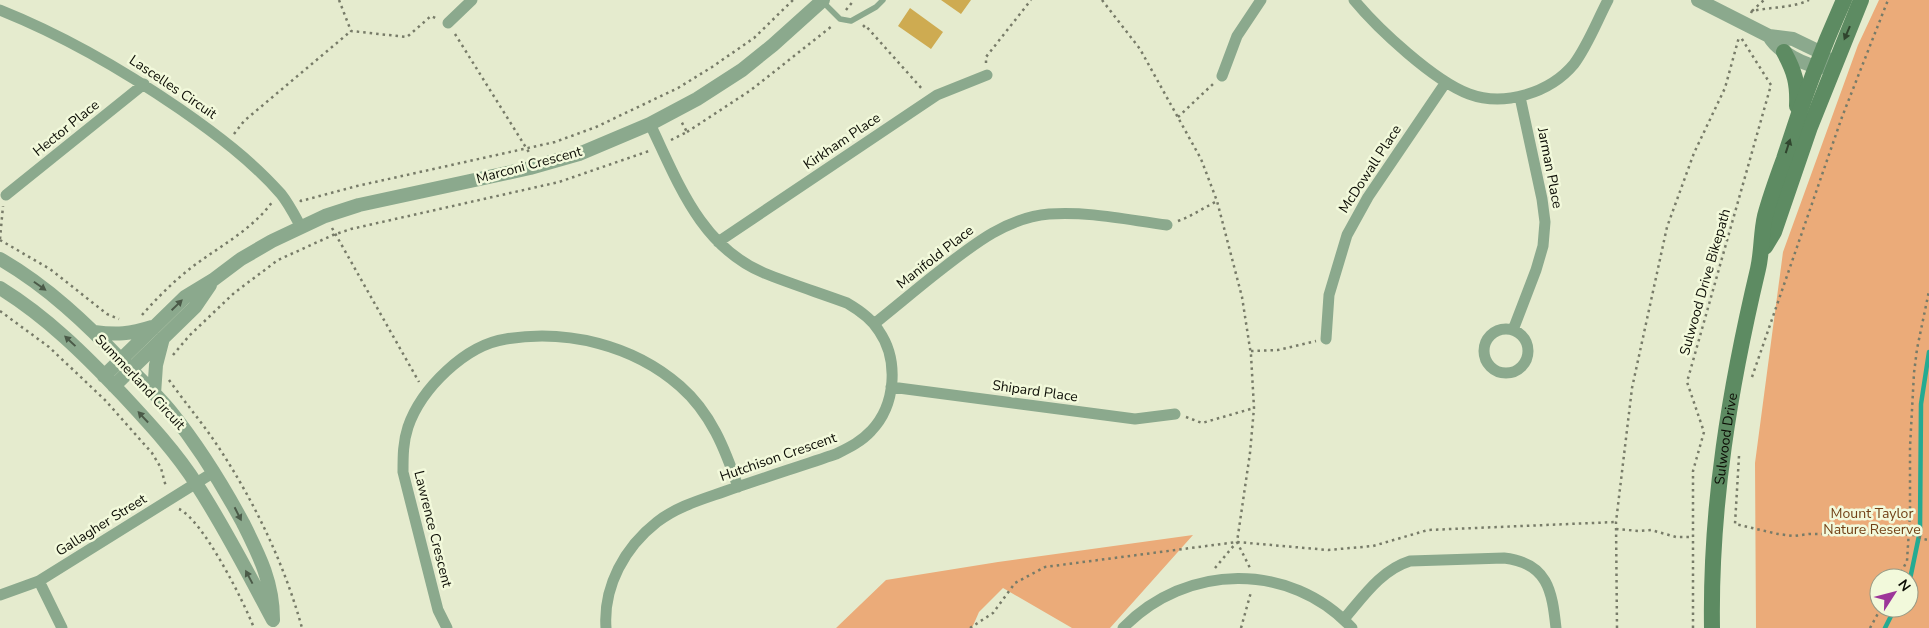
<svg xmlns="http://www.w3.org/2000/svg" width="1929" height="628" font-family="'Nunito Sans',sans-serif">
  <rect width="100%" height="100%" fill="#e5ebce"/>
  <!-- green -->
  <path fill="#ebab79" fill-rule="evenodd" d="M1879 0H1929V628H1756L1755 463 1783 252 1858 45ZM1879 578H1909V608H1879Z
    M1193 535 1110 628H1072L1003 588 979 612 972 628H836L886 580 998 562Z"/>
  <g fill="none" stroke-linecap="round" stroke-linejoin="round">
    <!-- stream -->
    <path stroke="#24ab92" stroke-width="4.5" d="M1909 584 1920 531 1921 404 1929 352
      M1885 628 1895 608"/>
  </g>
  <!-- building -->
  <path fill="#ceab51" d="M941 0H971L961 14Z
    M910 8 943 32 931 49 898 26Z"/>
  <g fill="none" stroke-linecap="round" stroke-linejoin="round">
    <!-- path -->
    <path stroke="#777b68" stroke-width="2.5" stroke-dasharray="2.5 4" stroke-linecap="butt" d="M339 0 351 31 407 37 431 16 438 19
      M1102 0 1140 49 1201 159 1217 201 1242 297 1251 355 1254 408 1250 453 1237 542 1250 568
      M846 10 854 0
      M1752 11 1764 0
      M1751 13 1752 11C1770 7 1793 8 1809 0
      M863 27 865 25 923 90
      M455 34 530 154
      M986 63V57L1031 0
      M1178 117 1213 84
      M687 132 751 90 832 26
      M234 134 244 121 351 31
      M671 140 687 132 681 121
      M300 200 301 201 357 186 555 142 596 127 678 88 712 67 754 38 793 0
      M1178 221 1188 217 1217 201
      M332 228 419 382
      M0 239 3 206
      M0 240 50 269 107 314 119 319
      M0 311 49 347 105 400 152 453 161 468 166 487
      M142 315C157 298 174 281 192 267 220 246 252 230 273 201
      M1251 351 1278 350 1316 341
      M173 355 189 336 234 293 278 260 333 235 351 229 559 182 649 151
      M1752 377 1842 117 1888 0
      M169 380C186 404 205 426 221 451 256 505 285 566 302 628
      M1186 417 1202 423 1254 408
      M1739 456 1735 524 1778 534 1794 536 1809 534H1891L1915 535 1923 539 1929 540
      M179 509C203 520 244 602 254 628
      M1616 529 1639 531 1651 530 1676 537H1693
      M1215 568 1236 543
      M1898 578 1907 561 1910 514V447L1914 373 1917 349 1929 291
      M970 628 993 613 1015 583 1045 567 1237 542 1328 550 1373 546 1428 530 1616 522
      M1241 628 1251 592
      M1617 628 1616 522 1632 388 1667 227 1694 153 1725 88 1739 37
      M1693 628V471L1704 432 1687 382 1771 85 1740 36
      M1870 628 1881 608"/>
    <!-- service -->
    <path stroke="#8ba98d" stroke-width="5.5" d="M822 1 840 19 851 21 876 7 883 0"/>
    <!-- minor -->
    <path stroke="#8ba98d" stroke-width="11" d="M1354 0C1378 29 1434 81 1469 94 1504 107 1550 93 1574 64 1588 45 1597 21 1608 0
      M0 10C65 36 122 69 180 109 216 134 252 161 281 194 289 204 295 216 301 227
      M448 23 472 0
      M1222 76 1237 36 1261 0
      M6 195 144 84
      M718 242 937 95 987 75
      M874 324C894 308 913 292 933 276 968 249 1003 218 1049 214 1088 211 1128 220 1167 225
      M1484 351a22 22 0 1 1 44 0a22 22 0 1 1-44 0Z
      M1513 330 1536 270 1543 246 1545 222 1542 199 1520 97
      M1326 339 1329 295 1347 235 1368 197 1446 82
      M891 387 1135 419 1175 414
      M39 581 62 628
      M0 595 39 581 214 472
      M1344 619C1363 597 1381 570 1410 561L1504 558C1548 563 1552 591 1556 628
      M447 628 438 610 403 472C403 456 403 442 408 427 421 389 465 345 506 339 567 329 633 345 680 386 711 413 725 449 738 487
      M606 628C603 586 625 547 657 522 676 507 700 500 723 492 760 479 798 467 836 454 848 448 861 442 871 431 896 405 899 360 879 331 872 319 859 310 847 303 820 293 791 284 764 273 700 246 678 182 650 124
      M1123 628C1186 563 1290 561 1352 628"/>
    <!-- tertiary -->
    <path stroke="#8ba98d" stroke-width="14" d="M1698 0 1769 36 1793 39 1822 53 1833 67
      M1769 36C1777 51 1807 68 1825 67
      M0 259C47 286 87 324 124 363 140 379 157 395 171 412 199 447 222 484 243 523 259 555 273 582 273 619
      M0 288C47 317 85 355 122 394 149 423 176 452 197 485 225 528 249 575 273 620
      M94 332C117 335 130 334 152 327
      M104 376 185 297 213 280 241 259 272 241 325 216 359 205 530 168 579 154 650 124 697 99 742 70 773 45 823 0
      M114 386 195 307 210 285
      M154 394 156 365 163 338"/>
    <!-- secondary -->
    <g stroke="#5d8b62" stroke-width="16">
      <path d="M1784 52C1795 72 1798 84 1797 106"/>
      <path d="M1765 247 1774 232 1810 127 1861 0"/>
      <path id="s1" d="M1712 628C1710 506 1730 387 1758 269 1762 252 1761 233 1765 216 1770 197 1777 178 1784 159 1801 105 1821 51 1844 0"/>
    </g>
  </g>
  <!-- one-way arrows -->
  <defs><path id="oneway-solid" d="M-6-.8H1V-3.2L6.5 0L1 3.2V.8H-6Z" transform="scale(1.25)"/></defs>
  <g fill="#30452e">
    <use href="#oneway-solid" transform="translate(1847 33) rotate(113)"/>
    <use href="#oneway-solid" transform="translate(1788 146) rotate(-72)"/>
  </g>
  <g fill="#4b5a48">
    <use href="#oneway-solid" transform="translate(40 286) rotate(35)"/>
    <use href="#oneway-solid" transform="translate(177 305) rotate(-44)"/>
    <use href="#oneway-solid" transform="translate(70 341) rotate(-137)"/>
    <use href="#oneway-solid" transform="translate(143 417) rotate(-133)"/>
    <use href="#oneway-solid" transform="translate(238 514) rotate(63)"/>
    <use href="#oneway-solid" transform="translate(249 577) rotate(-118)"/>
  </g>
  <g text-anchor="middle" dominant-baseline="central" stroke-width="5" stroke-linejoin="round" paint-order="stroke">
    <!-- street labels -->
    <g font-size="14" fill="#0b0c04" stroke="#f2f9db">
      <text transform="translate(173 87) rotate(34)">Lascelles Circuit</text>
      <text transform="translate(66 128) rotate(-39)">Hector Place</text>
      <text transform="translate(842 141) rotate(-34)">Kirkham Place</text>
      <text transform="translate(529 165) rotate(-15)">Marconi Crescent</text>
      <text transform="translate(1550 168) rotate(79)">Jarman Place</text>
      <text transform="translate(1370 169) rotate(-57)">McDowall Place</text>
      <text transform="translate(935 257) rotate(-38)">Manifold Place</text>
      <text transform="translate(1705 282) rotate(-74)">Sulwood Drive Bikepath</text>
      <text transform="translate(140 382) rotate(47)">Summerland Circuit</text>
      <text transform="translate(1035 391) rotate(8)">Shipard Place</text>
      <text stroke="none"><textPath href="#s1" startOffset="190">Sulwood Drive</textPath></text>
      <text transform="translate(778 457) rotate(-19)">Hutchison Crescent</text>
      <text transform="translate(101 525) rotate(-32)">Gallagher Street</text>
      <text transform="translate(433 529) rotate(76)">Lawrence Crescent</text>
    </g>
    <!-- park labels -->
    <g font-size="14" fill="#724116" stroke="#f2f9db">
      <text x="1872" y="513">Mount Taylor<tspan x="1872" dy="16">Nature Reserve</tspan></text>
    </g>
  </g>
  <!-- north arrow -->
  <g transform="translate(1894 593) rotate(54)"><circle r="24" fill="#f2f9db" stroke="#969a85"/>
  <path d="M0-4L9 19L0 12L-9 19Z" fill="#9d3699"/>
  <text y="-8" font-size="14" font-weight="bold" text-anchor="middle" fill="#0b0c04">N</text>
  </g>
</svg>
